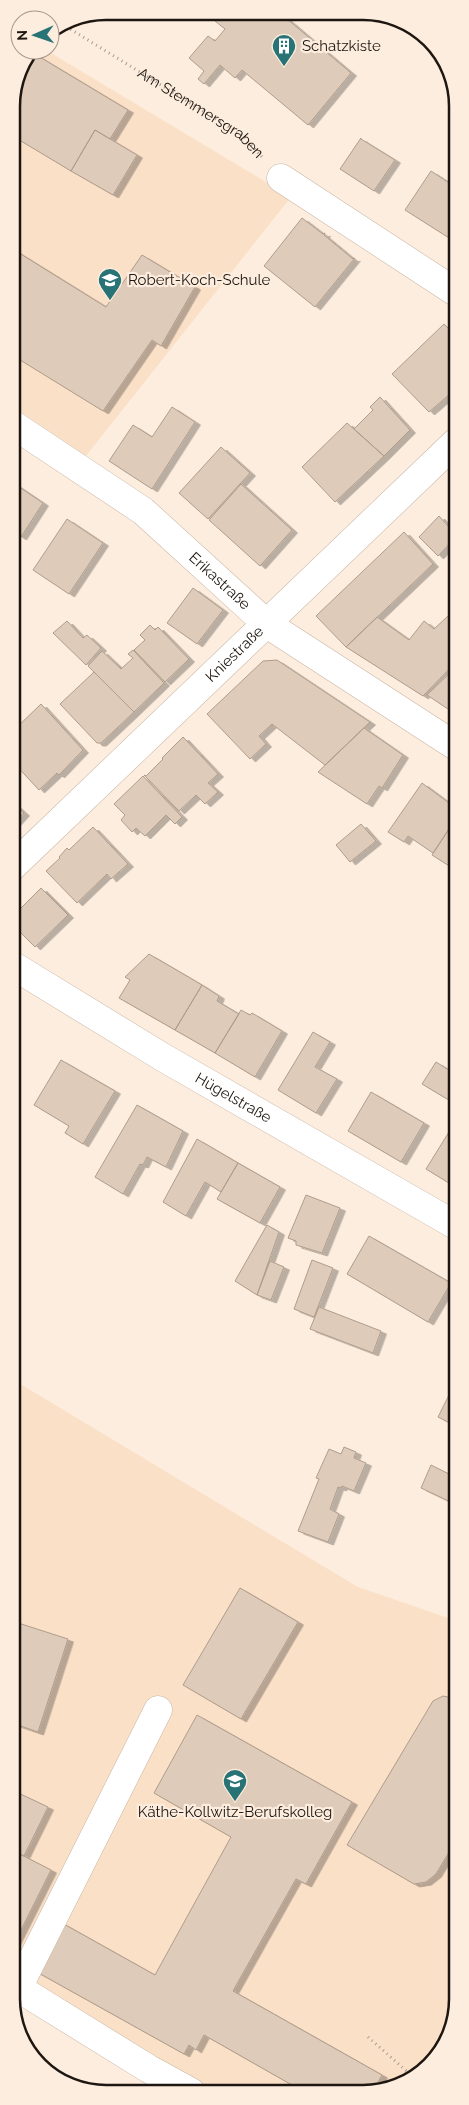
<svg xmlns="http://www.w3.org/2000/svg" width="469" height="2105" font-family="Raleway,sans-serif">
  <defs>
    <filter id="shadow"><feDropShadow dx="5.5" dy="3" stdDeviation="0" flood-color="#0004"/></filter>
  </defs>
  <rect width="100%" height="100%" fill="#fdedde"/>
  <!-- built -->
  <path fill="#fbe0c8" d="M34 50H46L291 197 86 456 12 406 11 100Z
    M12 1379 358 1587 457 1621 458 2005 430 2066 375 2093 212 2092 12 1983Z"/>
  <!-- building -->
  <path fill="#dfcbb9" stroke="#af9c8b" filter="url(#shadow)" d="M222 13H280L351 73 308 125 242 70 235 78 220 65 204 84 198 79 204 71 189 58 208 36 215 41 225 29 215 21Z
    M33 53 128 110 110 139 95 130 71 171 11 135V100Z
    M95 130 137 155 113 195 71 171Z
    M361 138V139L395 160 374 191 340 169Z
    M431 171 457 188V243L405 210Z
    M302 218 323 234 325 233 324 235 353 259 355 258 315 307 264 266Z
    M11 248 106 307 142 255 195 287 161 346 152 340 103 411 12 355Z
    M444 324 457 337V388L429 412 392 374Z
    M380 397 410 430 384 456 354 429 373 410 370 407Z
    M172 407 195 422 152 489 109 461 133 425 152 437Z
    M347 423 384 456 335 502 302 467Z
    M221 447 250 473 208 519 179 493Z
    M12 482 43 503 21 537 12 531Z
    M241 484 292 530 260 566 209 520Z
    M439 516 457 536 438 556 419 537Z
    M67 519 103 543 69 594 33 570Z
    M404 532 433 564 346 647 316 616Z
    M193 588 223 610 197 644 167 623Z
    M448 616 457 628V644L453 649 457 652V661L423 696 346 647 377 617 409 640 424 621 434 629Z
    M67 621 83 638 87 635 101 648 86 665 53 633Z
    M150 625 155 630 158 627 189 659 165 682 134 650 145 640 140 635Z
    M133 650 164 683 134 712 88 666 102 651 121 669 133 658 128 654Z
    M277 660 370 722 325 765 272 724 259 736 266 744 250 759 207 714 263 661Z
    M457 666V715L427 695Z
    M94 672 134 712 101 743H97L60 704Z
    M41 704 83 750 59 775 57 773 39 790 12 761V732Z
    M364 728 403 755 382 788 379 786 367 804 318 772Z
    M183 737 218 774 208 783 218 792 205 804 196 795 179 811 144 775 146 776 163 759 162 758Z
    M143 776 182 817 175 824 166 815 145 836 136 828 132 832 121 820 125 815 114 804Z
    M422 783 457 809V817L433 853 408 836 404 842 388 832Z
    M12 802 24 813 12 826Z
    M457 817V871L432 855Z
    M361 824 376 841 350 862 336 845Z
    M93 827 128 864 111 879 107 874 77 903 46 871 60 858 59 857 67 848 69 850Z
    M41 888 68 915 35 947 12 924V917Z
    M149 954 202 985 175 1030 119 998 130 980 125 977Z
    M202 985 219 996 217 1001 239 1014 215 1053 175 1030Z
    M241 1010 250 1015 252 1013 282 1031 255 1077 215 1053Z
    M313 1032 330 1042 315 1067 337 1079 316 1113 278 1090Z
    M61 1060 115 1091 83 1144 65 1133 69 1126 34 1105Z
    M436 1062 457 1075V1105L422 1084Z
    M371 1092 424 1123 401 1162 348 1131Z
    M137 1105 183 1131 166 1167 147 1157 143 1165 140 1164 123 1194 95 1177Z
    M457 1123V1188L426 1169 449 1132 451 1133Z
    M197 1139 238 1163 221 1192 205 1182 186 1216 163 1202Z
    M238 1163 280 1187 260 1223 217 1199Z
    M306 1195 340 1208 322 1253 296 1245V1241L288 1238Z
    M267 1225 279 1232 257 1295 235 1281Z
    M369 1236 451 1283 428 1322 347 1274Z
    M312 1260 333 1268 314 1317 294 1309Z
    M270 1261 284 1267 271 1300 257 1295Z
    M319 1307 381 1331 373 1353 310 1329Z
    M452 1389 457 1392V1409L450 1423 438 1417Z
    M457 1409V1426L450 1423Z
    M344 1447 356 1452 354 1458 366 1463 354 1491 342 1486 341 1488 338 1487 330 1509 339 1514 328 1542 298 1531 319 1479 316 1478 329 1449 341 1454Z
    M431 1465 457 1478V1505L421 1488Z
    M240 1588 298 1622 241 1719 183 1685Z
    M12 1621 68 1639 38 1732 12 1723Z
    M443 1696 457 1699 458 1837 436 1874 426 1882 414 1884 347 1845 433 1701Z
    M197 1715 352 1802 306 1884 296 1879 233 1991 382 2075 372 2093H306L204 2035 196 2050 189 2045 184 2054 35 1971 62 1923 155 1975 231 1837 154 1793Z
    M12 1790 48 1807 24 1856 12 1850Z
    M12 1850 51 1870 12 1948Z"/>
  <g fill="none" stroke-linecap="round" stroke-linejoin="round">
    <!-- minor casing -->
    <g stroke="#c8b5a3" stroke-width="29">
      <g id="minor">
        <path d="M281 178 457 293"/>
        <path id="s2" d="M12 424 143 511 267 624 457 747"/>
        <path id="s3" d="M12 867 457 441"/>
        <path id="s4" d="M12 965 164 1058 457 1226"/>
        <path d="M18 1988 158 1710"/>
        <path d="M12 1989 18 1988 149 2069 191 2092"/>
      </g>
    </g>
    <!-- path -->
    <g stroke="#a79a8f" stroke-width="3" stroke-dasharray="1 4" stroke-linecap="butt">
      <path id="s1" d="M62 24 242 135 262 157"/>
      <path d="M368 2037 411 2075"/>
    </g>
    <!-- minor -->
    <use href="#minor" stroke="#fff" stroke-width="28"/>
  </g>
  <!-- icons -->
  <defs>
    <g id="building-pin" transform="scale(1.25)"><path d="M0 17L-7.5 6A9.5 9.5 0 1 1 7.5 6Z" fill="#287375" stroke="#fdedde"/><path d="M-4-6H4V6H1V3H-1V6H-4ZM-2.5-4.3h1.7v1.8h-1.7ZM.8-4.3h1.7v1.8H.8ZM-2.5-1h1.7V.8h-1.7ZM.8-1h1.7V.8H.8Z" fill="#fff"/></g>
    <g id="school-pin" transform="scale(1.25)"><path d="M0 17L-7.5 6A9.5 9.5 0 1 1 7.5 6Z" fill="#287375" stroke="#fdedde"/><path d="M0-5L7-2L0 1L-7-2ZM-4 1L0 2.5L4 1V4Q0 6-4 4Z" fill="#fff"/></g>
  </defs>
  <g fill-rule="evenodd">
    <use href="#building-pin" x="284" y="46"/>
    <use href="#school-pin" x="110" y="280"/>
    <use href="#school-pin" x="235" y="1781"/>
  </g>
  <g text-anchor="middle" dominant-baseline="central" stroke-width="4.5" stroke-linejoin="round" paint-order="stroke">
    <!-- poi labels -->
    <g font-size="15" fill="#1e1711" stroke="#fdedde" text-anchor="start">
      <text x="302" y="46">Schatzkiste</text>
      <text x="128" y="280">Robert-Koch-Schule</text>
      <text x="235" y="1812" text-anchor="middle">Käthe-Kollwitz-Berufskolleg</text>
    </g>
    <!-- street labels -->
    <g font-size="15" fill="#1e1711" stroke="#fdedde">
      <text stroke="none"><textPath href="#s1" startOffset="165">Am Stemmersgraben</textPath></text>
      <text stroke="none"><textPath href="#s2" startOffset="261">Erikastraße</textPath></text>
      <text stroke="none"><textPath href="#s3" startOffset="308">Kniestraße</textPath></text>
      <text stroke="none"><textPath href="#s4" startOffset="258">Hügelstraße</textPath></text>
    </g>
  </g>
  <!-- crop -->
  <path d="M0 0H469V2105H0ZM106 20H363A86 86 0 0 1 449 106V1999A86 86 0 0 1 363 2085H106A86 86 0 0 1 20 1999V106A86 86 0 0 1 106 20Z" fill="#fdedde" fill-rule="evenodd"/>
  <path fill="none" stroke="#1e1711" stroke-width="2.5" d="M106 20H363A86 86 0 0 1 449 106V1999A86 86 0 0 1 363 2085H106A86 86 0 0 1 20 1999V106A86 86 0 0 1 106 20Z"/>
  <!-- north arrow -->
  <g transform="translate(35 35) rotate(268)"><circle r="24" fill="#fdedde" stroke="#a4978c"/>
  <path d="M0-4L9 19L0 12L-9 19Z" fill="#287375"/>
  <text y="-8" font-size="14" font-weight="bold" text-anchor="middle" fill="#1e1711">N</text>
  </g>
</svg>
